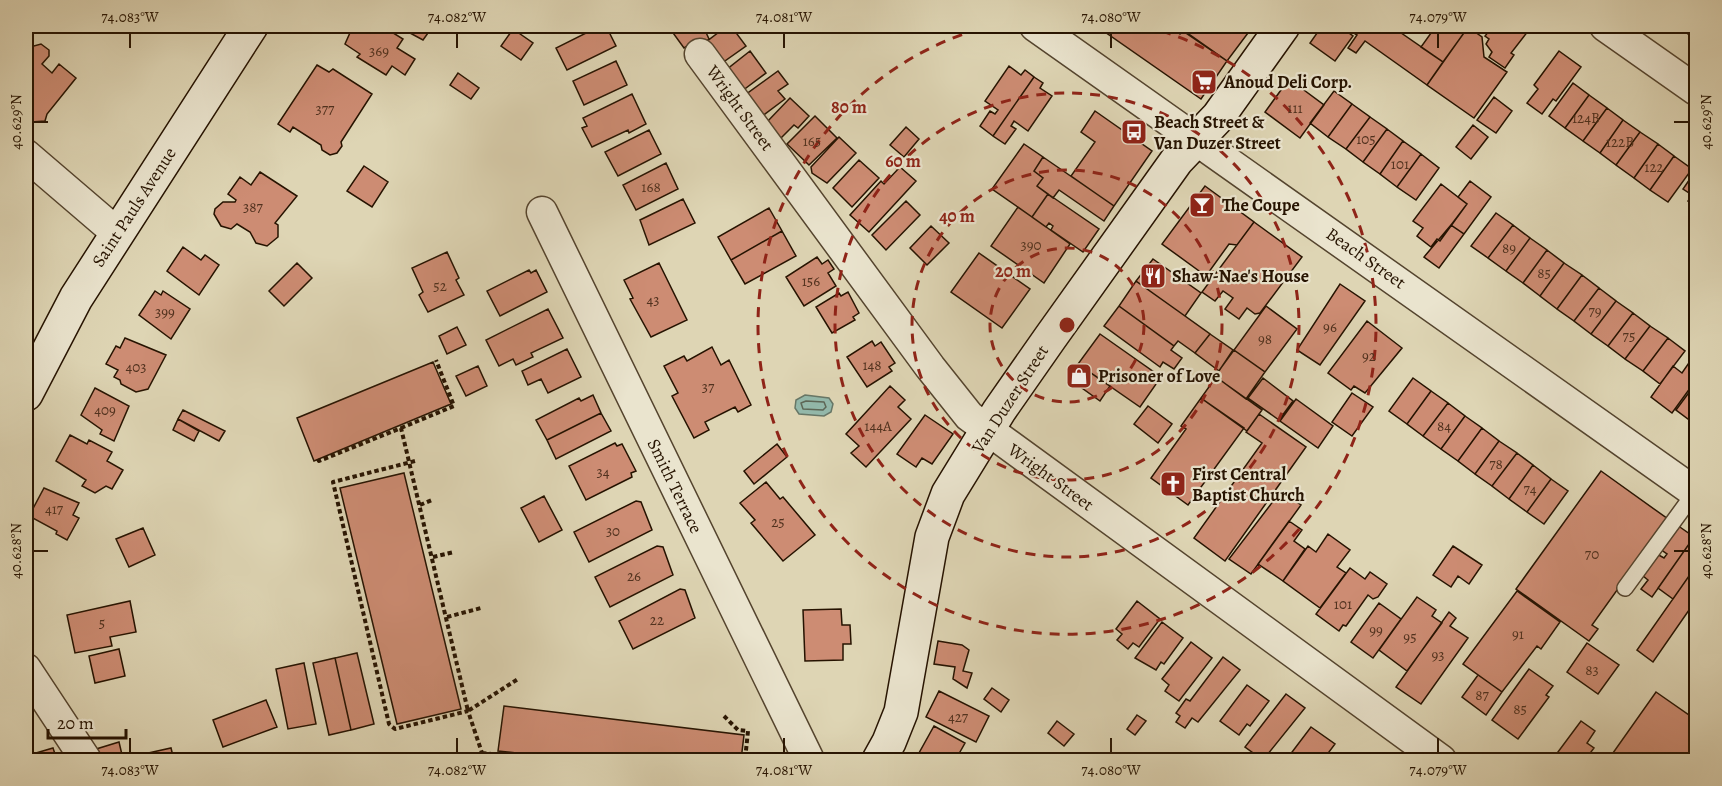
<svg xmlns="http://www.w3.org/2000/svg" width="1722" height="786" font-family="Alegreya,serif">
  <rect width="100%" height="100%" fill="#ded5b4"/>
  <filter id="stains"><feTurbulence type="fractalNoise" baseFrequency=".00333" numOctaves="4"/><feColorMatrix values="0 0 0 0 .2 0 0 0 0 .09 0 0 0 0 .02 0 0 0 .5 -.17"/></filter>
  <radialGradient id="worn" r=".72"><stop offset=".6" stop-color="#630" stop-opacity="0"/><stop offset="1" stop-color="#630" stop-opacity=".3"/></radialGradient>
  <!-- water -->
  <path fill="#93b9ab" stroke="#677767" stroke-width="1.5" d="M805 395 829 398 833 404 831 412 824 416 799 414 795 408 796 400Z"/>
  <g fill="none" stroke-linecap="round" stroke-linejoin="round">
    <!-- shore -->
    <path stroke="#5c6656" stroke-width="1.5" d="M806 401 824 402 826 407 823 410 803 409 801 403Z"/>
  </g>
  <!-- building -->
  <path fill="#cd8c73" stroke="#261301" stroke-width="1.5" d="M353 26H382L403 39 397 48 415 59 405 75 392 66 386 75 357 57 360 54 345 44Z
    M397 26H433L423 40Z
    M600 26H606L616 46 567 70 556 48Z
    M668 26H703L709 39 700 45 697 40 684 48Z
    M727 26H731L746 46 722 63 706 42Z
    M1109 26H1176L1173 29 1180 34 1183 30 1227 61 1201 99 1105 32Z
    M1192 26H1246L1251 29 1227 61 1186 33Z
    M1322 26H1339L1353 36 1335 61 1310 43Z
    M1343 26H1391L1443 62 1427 85 1365 41 1356 53 1348 48 1357 35Z
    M1436 26H1469L1443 62 1421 47Z
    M1493 26H1532L1511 53 1514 55 1505 68 1489 57 1492 52 1486 44 1489 39 1485 36Z
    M1689 26H1696V42L1685 31Z
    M1468 27 1482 37 1484 57 1507 72 1474 118 1427 85Z
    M513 29 533 43 521 60 501 46Z
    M26 39 34 46 41 44 49 50V56L42 64 52 73 59 64 76 78 47 114 45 121 31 122 26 118Z
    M750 51 766 73 742 91 726 70Z
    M1559 51 1581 67 1556 101 1553 99 1542 114 1527 103 1538 89 1534 85Z
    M616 61 627 85 584 105 573 81Z
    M317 65 329 72 333 69 372 94 341 142 342 146 337 153 330 155 322 150 321 145 293 127 290 132 278 124Z
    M1009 66 1021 75 1025 70 1034 77 993 136 980 126 990 111 995 114 998 110 985 101Z
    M778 71 788 84 778 91 785 99 761 117 745 95Z
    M458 73 479 88 471 99 450 85Z
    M1034 77 1043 83 1040 88 1052 96 1028 131 1014 121 1011 126 1016 129 1005 144 993 136Z
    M1289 79 1324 105 1300 138 1265 112Z
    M1573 83 1589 95 1565 128 1549 116Z
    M1334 91 1352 104 1328 137 1310 123Z
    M632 94 646 124 629 133 628 130 592 147 582 128 587 126 583 118Z
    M1589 95 1607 108 1583 141 1565 128Z
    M1494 97 1512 111 1496 133 1477 120Z
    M790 98 809 116 798 128 794 125 781 138 766 123Z
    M1352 104 1370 117 1346 149 1328 137Z
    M1607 108 1623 120 1600 153 1583 141Z
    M1095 111 1152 151 1114 206 1071 176 1095 142 1081 132Z
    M815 116 837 138 809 165 787 144Z
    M1370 117 1387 129 1363 162 1346 149Z
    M1623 120 1640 132 1616 165 1600 153Z
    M1473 125 1488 137 1471 159 1456 147Z
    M906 127 919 139 904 157 890 145Z
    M1387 129 1403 141 1380 174 1363 162Z
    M649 130 661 154 618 176 605 152Z
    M1640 132 1658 144 1634 178 1616 165Z
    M839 137 856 153 827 183 812 173 811 167Z
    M1403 141 1421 154 1397 187 1380 174Z
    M1024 144 1043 157 1034 171 1043 178 1037 186 1048 194 1032 217 992 189Z
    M1658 144 1674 156 1650 190 1634 178Z
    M1421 154 1439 168 1416 200 1397 187Z
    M1674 156 1692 169 1668 202 1650 190Z
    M1043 157 1114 206 1104 221 1059 190 1053 198 1037 186 1043 178 1034 171Z
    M859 160 879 178 852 207 833 188Z
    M666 163 678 189 636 210 623 185Z
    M364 166 388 182 372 207 347 191Z
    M900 167 916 181 869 232 850 215 881 181 884 184Z
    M1696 170V207L1688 201 1692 195 1683 189Z
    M260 172 297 196 275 223 278 225V237L267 246 256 243 250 232 237 224 231 229 221 226 214 214 215 209 223 202H235L236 200 228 194 240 177 251 185Z
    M1470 181 1491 197 1464 234 1451 225 1467 204 1458 197Z
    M1441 184 1467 204 1440 241 1437 239 1431 247 1417 236 1423 228 1413 221Z
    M1205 186 1254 222 1237 245 1229 244 1206 276 1162 244Z
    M1048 194 1099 229 1083 252 1051 230 1053 226 1049 223 1046 227 1032 217Z
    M683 199 695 223 649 245 640 220Z
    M906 201 920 215 886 250 872 235Z
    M1018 207 1070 244 1044 283 991 246Z
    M769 208 782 231 731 260 718 237Z
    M1496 213 1513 225 1488 258 1471 246Z
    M1254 222 1302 257 1260 313 1255 314 1247 308 1239 319 1225 309 1233 298 1223 291 1215 301 1202 292Z
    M1451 225 1464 234 1439 268 1424 257Z
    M1513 225 1530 238 1506 271 1488 258Z
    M931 226 949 243 927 265 910 248Z
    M782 231 796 256 745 284 731 260Z
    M1530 238 1547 250 1523 283 1506 271Z
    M183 247 201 260 205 255 219 265 199 295 167 271Z
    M1547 250 1564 263 1540 296 1523 283Z
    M447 252 459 278 456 280 464 295 428 312 419 295 423 292 412 268Z
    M979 253 1030 289 1002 328 951 292Z
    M817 257 822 264 828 260 834 269 828 273 836 286 804 306 786 277Z
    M1153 259 1201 293 1185 316 1136 281Z
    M297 263 312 278 284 306 269 291Z
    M659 263 687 320 651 337 630 299 633 298 624 280Z
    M1564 263 1582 275 1557 309 1540 296Z
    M529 270 531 273 536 270 547 292 500 316 487 291Z
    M1582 275 1599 288 1574 321 1557 309Z
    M1136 281 1210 334 1195 353 1178 341 1174 346 1119 306Z
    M1340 284 1365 301 1320 365 1297 350Z
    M1599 288 1616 301 1591 334 1574 321Z
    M155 291 161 295 163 291 190 309 171 339 139 315Z
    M848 292 859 313 853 317 855 320 832 333 816 307 839 293 841 296Z
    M1616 301 1633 313 1608 346 1591 334Z
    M1119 306 1174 346 1171 350 1182 358 1174 369 1163 362 1160 367 1104 326Z
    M1266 306 1297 329 1265 372 1234 350Z
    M548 309 563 338 531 353 533 357 516 365 513 359 499 366 486 340Z
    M1633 313 1650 326 1625 359 1608 346Z
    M1367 321 1402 348 1365 393 1354 386 1351 390 1328 373Z
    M1650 326 1668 338 1643 371 1625 359Z
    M457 327 466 345 447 354 439 336Z
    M1100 334 1161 377 1140 407 1078 364Z
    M1210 334 1233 350 1219 371 1195 353Z
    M125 338 166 355 148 389 136 392 121 384 120 380 114 377 118 370 106 364 116 346 120 348Z
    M1668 338 1685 351 1660 384 1643 371Z
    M872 341 875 346 881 342 895 363 889 367 892 371 867 387 847 357Z
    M712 347 721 365 729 360 751 405 738 412 735 407 705 422 709 430 694 438 672 396 678 393 664 366 684 356 687 361Z
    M567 349 581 377 548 393 541 379 528 385 522 371Z
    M1234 350 1265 372 1246 399 1215 376Z
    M1693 357 1696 359V380L1672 413 1651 397 1673 366 1682 373Z
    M433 362 451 404 314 461 297 418Z
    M1078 364 1110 386 1100 401 1068 378Z
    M478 366 487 386 466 396 456 376Z
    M1216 377 1262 410 1247 431 1201 398Z
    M1263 378 1293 401 1279 420 1248 398Z
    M1413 378 1431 391 1407 424 1389 411Z
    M1696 383V425L1676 410Z
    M890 386 905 400 898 407 911 419 866 467 851 453 859 446 846 434Z
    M95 388 129 406 114 441 100 434 102 430 81 415Z
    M1431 391 1448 403 1423 436 1407 424Z
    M1352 393 1373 407 1352 436 1332 422Z
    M593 395 601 413 547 440 536 420 579 398 581 401Z
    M1201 398 1244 428 1188 505 1151 478 1186 429 1181 426Z
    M1296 399 1333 426 1318 448 1280 421Z
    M1448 403 1465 416 1441 449 1423 436Z
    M1148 406 1172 424 1158 443 1134 424Z
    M183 410 225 431 219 441 178 419Z
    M601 413 611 431 556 459 547 440Z
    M1259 414 1306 447 1225 561 1194 538 1262 443 1246 432Z
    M925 415 953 434 932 464 922 458 916 467 897 454Z
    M1465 416 1482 428 1458 461 1441 449Z
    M178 419 199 431 194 441 173 430Z
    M1482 428 1499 441 1475 474 1458 461Z
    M70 435 87 444 89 440 112 452 107 461 123 470 112 489 106 486 95 493 82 486 86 480 56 461Z
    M1499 441 1517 453 1492 486 1475 474Z
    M615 443 617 446 622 444 636 471 631 473 632 477 586 500 569 466Z
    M777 444 787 457 754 484 744 471Z
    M1517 453 1533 465 1509 499 1492 486Z
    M1533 465 1551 479 1527 512 1509 499Z
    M1601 471 1668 519 1592 625 1598 629 1589 641 1516 589Z
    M404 473 461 709 397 724 340 488Z
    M1551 479 1568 491 1544 524 1527 512Z
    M766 482 780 499 783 497 815 535 783 561 751 523 755 520 740 503Z
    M44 488 79 503 73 515 79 518 67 540 56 534 57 531 29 516Z
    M1281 491 1301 505 1251 574 1229 559Z
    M544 496 562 530 539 542 521 508Z
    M636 501 641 502 652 530 589 562 574 532Z
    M1289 521 1302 530 1294 541 1305 549 1283 581 1258 564Z
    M1677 525 1694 537 1652 597 1641 589 1648 580 1642 575 1657 554 1664 558 1667 554 1660 549Z
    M143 528 155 555 129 567 116 539Z
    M1328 534 1350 550 1337 567 1346 573 1320 608 1283 581 1308 546 1316 552Z
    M1694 537 1696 539V566L1673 599 1658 588Z
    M657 546 663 547 673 575 610 607 595 577Z
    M1453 546 1482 565 1469 584 1458 576 1451 587 1433 575Z
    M1696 566V600L1653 662 1637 650Z
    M1350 568 1365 579 1370 572 1387 584 1378 597 1373 599 1368 595 1346 626 1343 625 1339 631 1316 614Z
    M680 589 685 590 695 618 633 649 619 621Z
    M1517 591 1560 622 1541 649 1537 646 1502 692 1463 664Z
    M1417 597 1436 610 1432 616 1442 623 1407 671 1379 650Z
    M130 601 136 632 110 637 112 646 75 653 67 615Z
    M1137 601 1160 619 1139 647 1133 643 1128 649 1117 640 1122 634 1116 629Z
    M1379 603 1401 619 1373 658 1351 642Z
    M841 609 842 625H850L851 644H843V660L805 661 803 610Z
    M1449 612 1456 618 1450 626 1468 638 1421 704 1396 687Z
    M1162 622 1183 638 1164 664 1161 662 1156 670 1135 658Z
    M938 641 962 645 969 650 963 671 972 673 967 688 953 679 955 667 934 664Z
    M1191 642 1212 658 1179 701 1165 691 1169 685 1162 679Z
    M1587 643 1619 665 1598 694 1567 672Z
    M119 649 125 676 95 683 89 656Z
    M357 653 374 724 351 730 335 658Z
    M1223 657 1240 670 1198 722 1192 718 1185 728 1176 722 1180 716 1176 713 1186 699 1190 701Z
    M335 658 351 730 329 735 313 663Z
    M304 663 316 724 288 729 276 669Z
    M1529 669 1553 686 1546 695 1549 697 1518 739 1492 720Z
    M1478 675 1502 692 1486 715 1462 697Z
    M1247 685 1269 701 1250 726 1247 724 1239 735 1220 721Z
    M992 688 1009 700 1001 712 984 699Z
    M939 691 989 716 976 742 926 717Z
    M1656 692 1696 720V760H1608Z
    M1286 694 1305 708 1263 760 1245 747Z
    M266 700 277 727 223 747 213 720Z
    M504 706 744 735 741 760H579L498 751Z
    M1137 715 1146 721 1135 735 1127 729Z
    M1057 721 1074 734 1064 746 1048 733Z
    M1581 721 1595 731 1587 743 1594 748 1585 760H1552Z
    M934 726 965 743 956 759 959 760H932L919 753Z
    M1311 727 1335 744 1323 760H1286Z
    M119 742 123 759 139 755 140 760H100L93 750Z
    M53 748 57 760H30L29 755Z
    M171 748 174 760H140L139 755Z
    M919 753 932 760H915Z"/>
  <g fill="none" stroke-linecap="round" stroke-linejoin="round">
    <!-- lane casing -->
    <g stroke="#54442e" stroke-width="18">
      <path id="lane" d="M1625 588 1695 492"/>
    </g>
    <!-- street casing -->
    <g stroke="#54442e" stroke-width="33">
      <path id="street" d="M1035 26 1696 493
        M1605 26 1696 90
        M700 54 930 367 969 416 1441 760
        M26 155 117 233
        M542 212 809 760
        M26 669 86 760"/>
    </g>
    <!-- secondary casing -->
    <g stroke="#261301" stroke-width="36">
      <path id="secondary" d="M26 394 76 298 251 26
        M879 760 889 742 901 712 932 537 948 494 999 411 1050 338 1177 160 1218 117 1283 26"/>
    </g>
    <!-- path -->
    <path stroke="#261301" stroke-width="4" stroke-dasharray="4.5 3" stroke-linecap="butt" d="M401 428 454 406 436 360
      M318 459 319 461 401 428 468 711 518 679
      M415 461 333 482 389 724 395 729 468 711 482 753
      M420 505 432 500
      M433 557 454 552
      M447 617 481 608
      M724 716 738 730 748 731 745 760
      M479 760 482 753 543 760"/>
    <!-- lane -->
    <use href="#lane" stroke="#eae4ce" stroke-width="15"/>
    <!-- street -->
    <use href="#street" stroke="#eae4ce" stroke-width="30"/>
    <!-- secondary -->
    <use href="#secondary" stroke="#eae4ce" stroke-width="33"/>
  </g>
  <!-- ticks -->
  <path fill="none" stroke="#261301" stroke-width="2" d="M130 33V48M457 33V48M784 33V48M1111 33V48M1438 33V48M33 122H48M1674 122H1689M33 551H48M1674 551H1689M130 738V753M457 738V753M784 738V753M1111 738V753M1438 738V753"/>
  <!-- distance rings -->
  <g fill="none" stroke="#8f2418" stroke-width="3" stroke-dasharray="10 8">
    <circle cx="1067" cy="325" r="77"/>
    <circle cx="1067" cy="325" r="155"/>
    <circle cx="1067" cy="325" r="232"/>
    <path d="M1144 26A309 309 0 1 1 990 26"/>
  </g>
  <!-- icons -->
  <defs>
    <g id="supermarket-square" transform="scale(1.35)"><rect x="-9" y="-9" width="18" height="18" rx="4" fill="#8f2418" stroke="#eae4ce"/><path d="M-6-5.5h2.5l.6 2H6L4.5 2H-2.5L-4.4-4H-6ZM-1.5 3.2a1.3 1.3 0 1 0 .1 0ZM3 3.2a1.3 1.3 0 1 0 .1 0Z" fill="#fff"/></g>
    <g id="bus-square" transform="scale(1.35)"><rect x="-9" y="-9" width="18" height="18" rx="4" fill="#8f2418" stroke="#eae4ce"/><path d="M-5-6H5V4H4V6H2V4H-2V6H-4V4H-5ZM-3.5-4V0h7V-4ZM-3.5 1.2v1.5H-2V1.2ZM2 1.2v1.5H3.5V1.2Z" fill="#fff"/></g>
    <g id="bar-square" transform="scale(1.35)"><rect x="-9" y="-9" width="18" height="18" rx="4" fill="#8f2418" stroke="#eae4ce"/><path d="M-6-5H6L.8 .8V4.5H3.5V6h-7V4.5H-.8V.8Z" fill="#fff"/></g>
    <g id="restaurant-square" transform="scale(1.35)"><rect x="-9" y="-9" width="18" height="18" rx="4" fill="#8f2418" stroke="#eae4ce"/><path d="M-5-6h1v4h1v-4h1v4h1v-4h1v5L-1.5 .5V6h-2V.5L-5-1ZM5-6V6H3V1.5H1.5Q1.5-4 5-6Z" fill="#fff"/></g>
    <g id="shop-square" transform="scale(1.35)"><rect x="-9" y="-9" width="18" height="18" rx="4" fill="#8f2418" stroke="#eae4ce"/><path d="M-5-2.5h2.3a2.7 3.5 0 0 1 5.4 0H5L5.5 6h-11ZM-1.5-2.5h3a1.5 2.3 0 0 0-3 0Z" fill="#fff"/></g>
    <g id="church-square" transform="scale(1.35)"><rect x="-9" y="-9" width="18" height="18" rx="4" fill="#8f2418" stroke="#eae4ce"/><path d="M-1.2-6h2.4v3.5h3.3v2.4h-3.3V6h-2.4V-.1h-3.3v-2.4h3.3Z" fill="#fff"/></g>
  </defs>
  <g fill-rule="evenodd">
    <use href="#supermarket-square" x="1204" y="82"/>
    <use href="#bus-square" x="1134" y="132"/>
    <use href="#bar-square" x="1202" y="205"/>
    <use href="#restaurant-square" x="1153" y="276"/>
    <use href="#shop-square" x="1079" y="376"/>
    <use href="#church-square" x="1173" y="484"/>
  </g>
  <g text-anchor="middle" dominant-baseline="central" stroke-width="4.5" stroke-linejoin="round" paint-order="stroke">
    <!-- number labels -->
    <g font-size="15" fill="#50311e">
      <text x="379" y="51">369</text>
      <text x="1295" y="108">111</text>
      <text x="325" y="109">377</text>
      <text x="1586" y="118">124B</text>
      <text x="1366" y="139">105</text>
      <text x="812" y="141">165</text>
      <text x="1620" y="142">122B</text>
      <text x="1400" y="164">101</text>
      <text x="1654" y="167">122</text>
      <text x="651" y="187">168</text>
      <text x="253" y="207">387</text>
      <text x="1031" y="245">390</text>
      <text x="1509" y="248">89</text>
      <text x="1544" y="273">85</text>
      <text x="811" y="281">156</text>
      <text x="440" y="286">52</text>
      <text x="653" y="300">43</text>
      <text x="1595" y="311">79</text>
      <text x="165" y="312">399</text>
      <text x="1330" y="327">96</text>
      <text x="1629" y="336">75</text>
      <text x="1265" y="339">98</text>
      <text x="1369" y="356">92</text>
      <text x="872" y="365">148</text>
      <text x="136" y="367">403</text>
      <text x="708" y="387">37</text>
      <text x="105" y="410">409</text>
      <text x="878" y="426">144A</text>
      <text x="1444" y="426">84</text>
      <text x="1496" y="464">78</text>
      <text x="603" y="472">34</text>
      <text x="1530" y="489">74</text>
      <text x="54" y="509">417</text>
      <text x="778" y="522">25</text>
      <text x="613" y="531">30</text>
      <text x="1592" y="554">70</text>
      <text x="634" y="576">26</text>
      <text x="1343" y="604">101</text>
      <text x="657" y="620">22</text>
      <text x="102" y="623">5</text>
      <text x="1376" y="630">99</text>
      <text x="1518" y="634">91</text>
      <text x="1410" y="637">95</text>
      <text x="1438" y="655">93</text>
      <text x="1592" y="670">83</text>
      <text x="1482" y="695">87</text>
      <text x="1520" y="709">85</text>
      <text x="958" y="717">427</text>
    </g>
    <!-- poi labels -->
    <g font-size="18" font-weight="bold" fill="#261301" stroke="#eae4ce" text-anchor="start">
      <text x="1224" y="82">Anoud Deli Corp.</text>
      <text x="1154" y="122">Beach Street &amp;<tspan x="1154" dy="21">Van Duzer Street</tspan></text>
      <text x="1222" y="205">The Coupe</text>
      <text x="1172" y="276">Shaw-Nae's House</text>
      <text x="1098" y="376">Prisoner of Love</text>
      <text x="1192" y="474">First Central<tspan x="1192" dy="21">Baptist Church</tspan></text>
    </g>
    <!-- street labels -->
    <g font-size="18" fill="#261301" stroke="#eae4ce">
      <text transform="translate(740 108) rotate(54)">Wright Street</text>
      <text transform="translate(134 207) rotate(-57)">Saint Pauls Avenue</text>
      <text transform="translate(1366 258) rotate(35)">Beach Street</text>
      <text transform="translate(1010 399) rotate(-57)">Van Duzer Street</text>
      <text transform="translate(1051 477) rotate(36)">Wright Street</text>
      <text transform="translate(675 486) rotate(64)">Smith Terrace</text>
    </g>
  </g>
  <circle cx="1067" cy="325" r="9" fill="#8f2418" stroke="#eae4ce" stroke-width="3"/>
  <g font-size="18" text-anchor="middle" font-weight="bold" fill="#8f2418" stroke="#eae4ce" stroke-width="4.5" stroke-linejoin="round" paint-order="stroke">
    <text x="849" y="113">80 m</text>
    <text x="903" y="167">60 m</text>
    <text x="957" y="222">40 m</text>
    <text x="1013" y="277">20 m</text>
  </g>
  <!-- margin -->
  <rect width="1722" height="786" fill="none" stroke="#ded5b4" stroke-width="66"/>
  <!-- scale -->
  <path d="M48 729v9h78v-9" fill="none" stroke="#261301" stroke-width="3"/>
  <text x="57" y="729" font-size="18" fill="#261301" stroke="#eae4ce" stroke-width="4.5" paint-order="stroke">20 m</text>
  <rect x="33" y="33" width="1656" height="720" fill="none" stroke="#261301" stroke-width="2"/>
  <g font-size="15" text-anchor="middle" fill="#261301">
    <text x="130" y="22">74.083°W</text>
    <text x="457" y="22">74.082°W</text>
    <text x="784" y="22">74.081°W</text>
    <text x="1111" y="22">74.080°W</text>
    <text x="1438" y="22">74.079°W</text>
    <text transform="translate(16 122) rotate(-90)" y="5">40.629°N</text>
    <text transform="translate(1706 122) rotate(-90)" y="5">40.629°N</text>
    <text transform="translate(16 551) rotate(-90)" y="5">40.628°N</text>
    <text transform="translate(1706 551) rotate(-90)" y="5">40.628°N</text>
    <text x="130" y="775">74.083°W</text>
    <text x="457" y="775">74.082°W</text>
    <text x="784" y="775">74.081°W</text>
    <text x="1111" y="775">74.080°W</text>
    <text x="1438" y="775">74.079°W</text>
  </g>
  <rect width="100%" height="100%" filter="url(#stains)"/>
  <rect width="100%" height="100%" fill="url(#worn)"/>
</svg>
